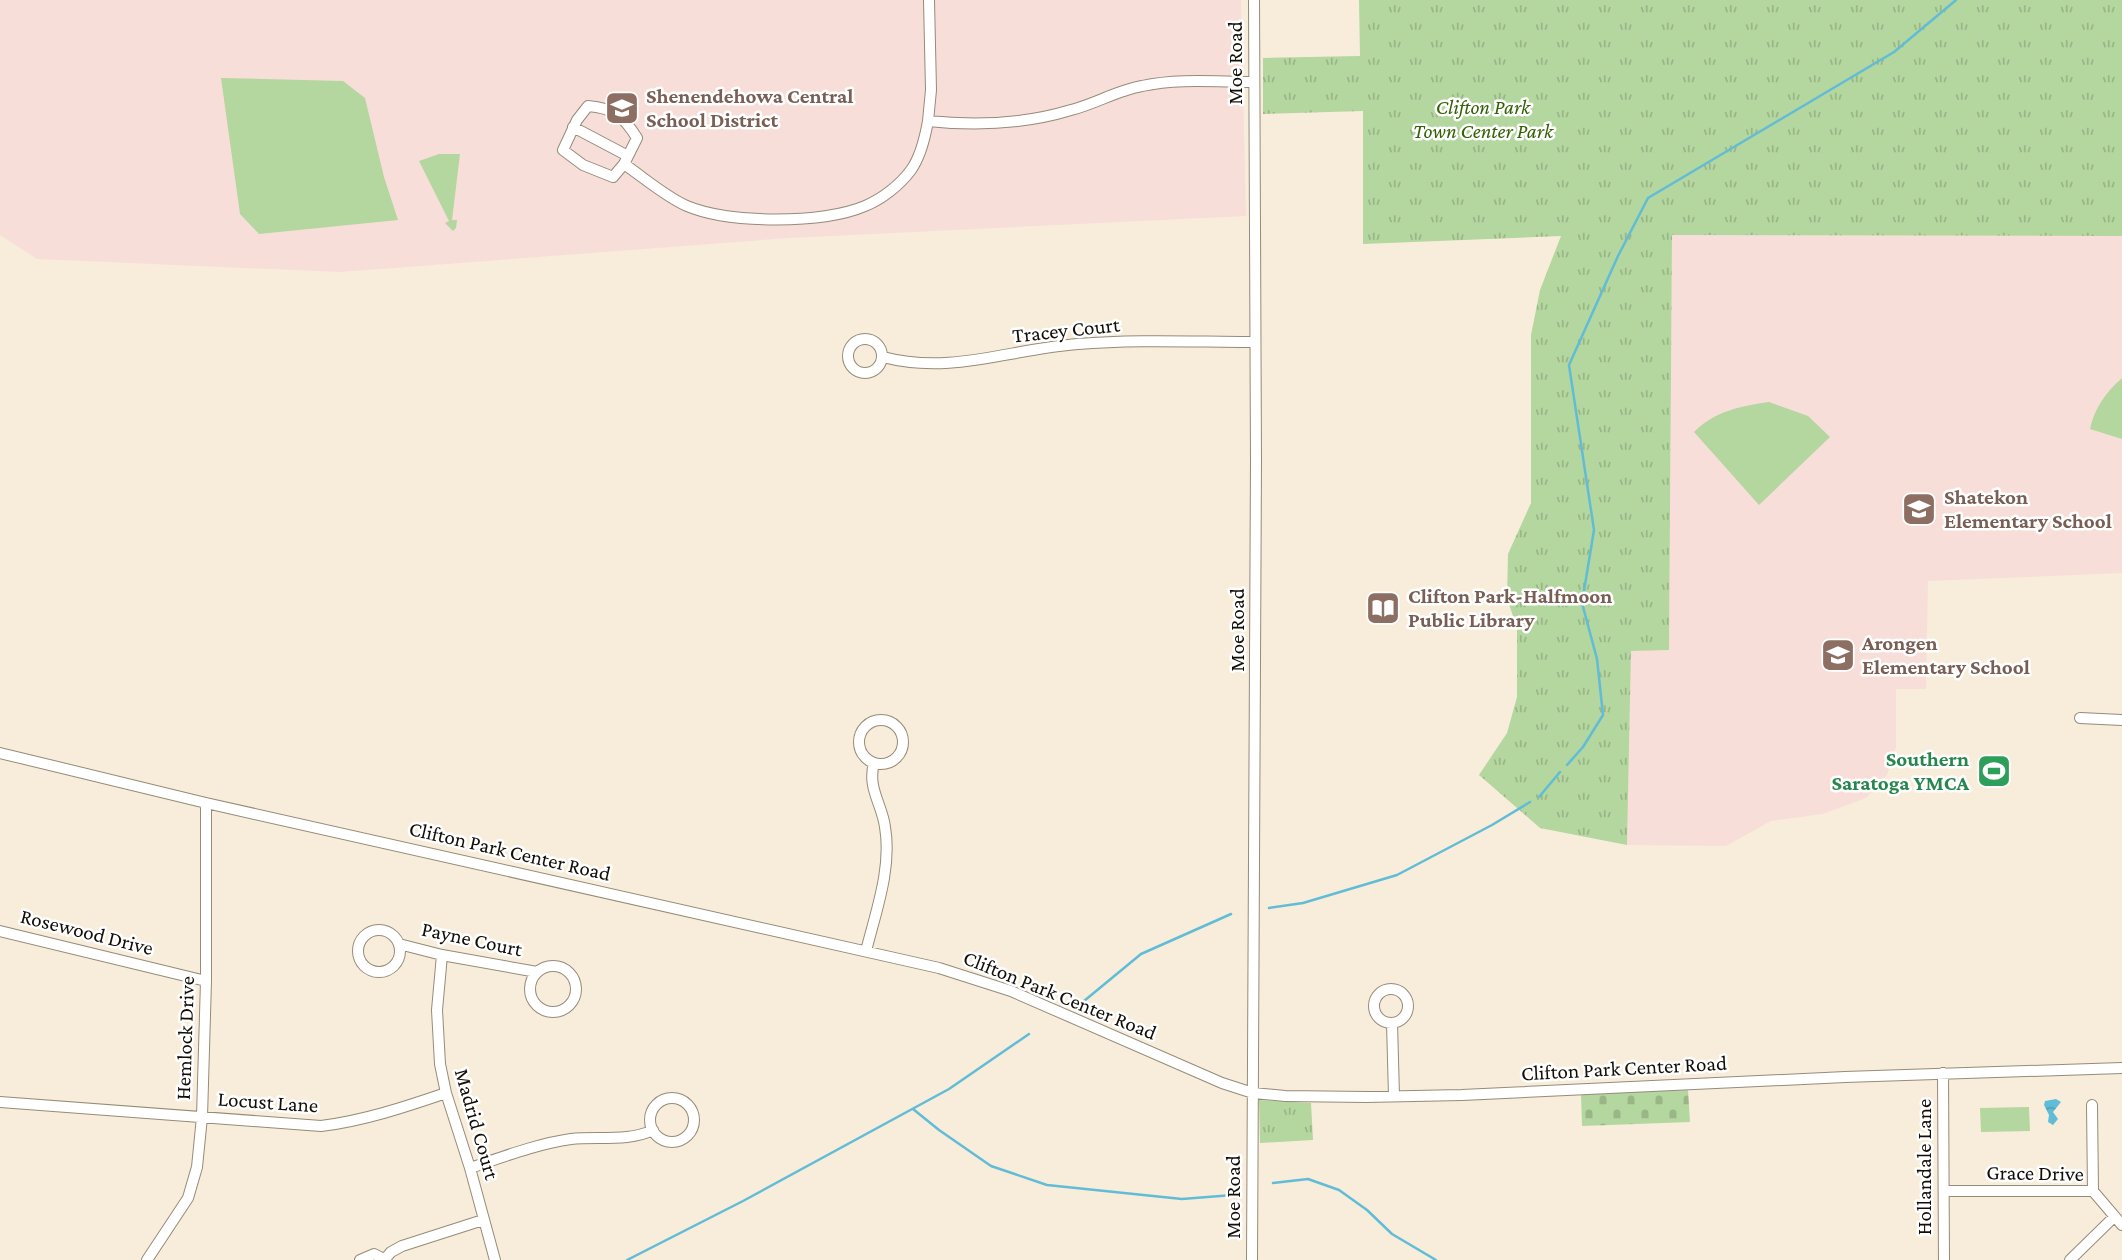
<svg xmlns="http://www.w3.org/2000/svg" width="2122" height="1260" font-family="'Crimson Pro',serif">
  <defs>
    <pattern id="cemetery-stones" width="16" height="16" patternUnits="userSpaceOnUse" patternTransform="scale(1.75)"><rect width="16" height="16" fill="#b4d69f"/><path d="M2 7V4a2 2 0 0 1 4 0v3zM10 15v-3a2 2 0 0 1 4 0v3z" fill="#9ab687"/></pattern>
    <pattern id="park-tufts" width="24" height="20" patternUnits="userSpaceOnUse" patternTransform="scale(1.75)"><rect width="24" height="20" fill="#b4d69f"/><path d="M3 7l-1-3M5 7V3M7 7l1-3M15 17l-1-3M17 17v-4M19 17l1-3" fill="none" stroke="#9ab687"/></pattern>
    <pattern id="water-waves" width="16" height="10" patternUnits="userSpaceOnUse" patternTransform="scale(1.75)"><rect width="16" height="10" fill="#61bcd7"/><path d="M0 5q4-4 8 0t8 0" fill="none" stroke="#53a0b7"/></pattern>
  </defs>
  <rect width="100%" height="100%" fill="#f8edda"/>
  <!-- education -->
  <path fill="#f8ded9" d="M0 0H1241L1246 216 790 238 340 272 37 259 0 235Z
    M1672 235 2122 236V573L1928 581 1926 689H1896V747L1887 775 1866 798 1823 814 1771 821 1726 846 1627 845 1631 651 1669 649Z"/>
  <!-- cemetery -->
  <path fill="url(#cemetery-stones)" d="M1688 1090 1690 1122 1582 1126 1581 1094Z"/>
  <!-- park -->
  <path fill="url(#park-tufts)" d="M1359 0H2122V236L1672 235 1669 650 1631 651 1627 845 1540 828 1479 775 1507 733 1517 697V628L1507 598 1508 554 1531 503V335L1540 290 1561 236 1363 244V111L1263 114V58L1360 56Z
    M1259 1100 1311 1103 1313 1140 1260 1143Z"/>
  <!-- garden -->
  <path fill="#b4d69f" d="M221 78 343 81 365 98 384 177 398 220 259 234 240 214Z
    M439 154H460L452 220H457L456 228 453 231 445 223 449 221 419 161Z
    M2122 378V439L2090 429C2094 409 2106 392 2122 378Z
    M1769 402 1808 416 1830 437 1759 505 1694 432C1715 411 1741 406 1769 402Z
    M2029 1107 2030 1131 1981 1132 1980 1108Z"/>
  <!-- water -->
  <path fill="url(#water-waves)" d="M2056 1099 2061 1102 2053 1112 2058 1119 2053 1125 2048 1122 2049 1115 2044 1105 2045 1101Z"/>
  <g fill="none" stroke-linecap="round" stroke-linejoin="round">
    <!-- stream -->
    <path stroke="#61bcd7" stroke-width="2.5" d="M1567 765 1583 747 1603 715 1597 659 1582 603 1594 530 1569 365 1618 256 1648 198 1894 52 1956 0
      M1539 797 1560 772
      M1269 908 1303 903 1397 875 1492 825 1530 802
      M1084 1001 1141 954 1231 914
      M913 1109 939 1130 991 1166 1047 1185 1182 1199 1233 1195
      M1273 1183 1308 1179 1339 1190 1367 1210 1392 1234 1436 1260
      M627 1260 743 1201 949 1089 1029 1034"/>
    <!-- minor casing -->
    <g stroke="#958b79" stroke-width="12">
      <path id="minor" d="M929 0 931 90 928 121C976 126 1025 124 1071 110 1095 104 1118 90 1142 86 1179 78 1217 82 1254 82
        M588 106C614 108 624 117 637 138L624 164 613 177 583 165 563 150 577 120Z
        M573 127 628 156
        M624 164C643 177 666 197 687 206 729 224 823 224 865 206 882 199 900 185 911 170 921 156 925 138 928 121
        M848 356a17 17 0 1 1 34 0a17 17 0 1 1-34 0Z
        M883 357C951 375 1010 349 1078 344 1137 339 1196 342 1255 342
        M2080 718 2122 720
        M859 742a22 22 0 1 1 44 0a22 22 0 1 1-44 0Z
        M0 753 206 803 939 968 1011 991 1222 1083 1253 1093 1285 1096 1366 1097 1462 1095 1845 1077 2122 1068
        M358 951a21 21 0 1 1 42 0a21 21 0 1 1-42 0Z
        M0 931 206 981
        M399 944 442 955 537 972
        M866 951C876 911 892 868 885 827 882 804 867 788 874 763
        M442 955 437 1010 440 1064 446 1093 470 1168 495 1260
        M530 989a23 23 0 1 1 46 0a23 23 0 1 1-46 0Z
        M1374 1006a17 17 0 1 1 34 0a17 17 0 1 1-34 0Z
        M1392 1023 1394 1096
        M1943 1073 1944 1260
        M650 1120a22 22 0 1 1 44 0a22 22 0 1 1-44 0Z
        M0 1102 321 1126C363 1121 405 1107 446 1093
        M2092 1105 2093 1191
        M470 1168C503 1157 536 1144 571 1139 596 1136 629 1142 653 1130
        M1945 1191H2093L2122 1225
        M385 1259 391 1252 402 1246 483 1220
        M147 1260 188 1198 197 1167 202 1117 206 981V803
        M360 1260 374 1254 386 1260
        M1252 1260 1256 461 1254 0
        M2070 1260 2114 1217"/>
    </g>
    <!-- minor -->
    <use href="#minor" stroke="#fff" stroke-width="10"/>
  </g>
  <!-- icons -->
  <defs>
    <g id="school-square" transform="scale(1.75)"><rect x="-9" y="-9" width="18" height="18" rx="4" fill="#8d6e63" stroke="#fff"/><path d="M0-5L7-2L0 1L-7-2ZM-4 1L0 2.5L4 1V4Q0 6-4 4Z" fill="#fff"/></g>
    <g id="library-square" transform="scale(1.75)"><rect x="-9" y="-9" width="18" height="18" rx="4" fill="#8d6e63" stroke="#fff"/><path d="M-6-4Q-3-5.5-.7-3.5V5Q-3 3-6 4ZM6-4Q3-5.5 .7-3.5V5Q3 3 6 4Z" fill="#fff"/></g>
    <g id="stadium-square" transform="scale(1.75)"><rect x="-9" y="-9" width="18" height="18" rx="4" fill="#2e9e5b" stroke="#fff"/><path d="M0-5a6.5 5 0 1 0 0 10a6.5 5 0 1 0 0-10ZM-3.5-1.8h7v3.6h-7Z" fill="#fff"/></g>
  </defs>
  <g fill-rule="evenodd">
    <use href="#school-square" x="622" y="108"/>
    <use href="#school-square" x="1919" y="509"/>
    <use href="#library-square" x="1383" y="608"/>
    <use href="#school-square" x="1838" y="655"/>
    <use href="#stadium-square" x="1994" y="771"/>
  </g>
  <g text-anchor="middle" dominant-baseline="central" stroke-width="5" stroke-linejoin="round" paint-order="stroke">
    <!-- street labels -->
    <g font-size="21" fill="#110d07" stroke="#fff">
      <text transform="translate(1235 63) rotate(-90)">Moe Road</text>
      <text transform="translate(1066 330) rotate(-6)">Tracey Court</text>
      <text transform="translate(1237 630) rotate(-90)">Moe Road</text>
      <text transform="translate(510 851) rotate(13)">Clifton Park Center Road</text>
      <text transform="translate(87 932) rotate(14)">Rosewood Drive</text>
      <text transform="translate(472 939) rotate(12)">Payne Court</text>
      <text transform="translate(1060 995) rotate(22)">Clifton Park Center Road</text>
      <text transform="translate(185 1038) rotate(-88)">Hemlock Drive</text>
      <text transform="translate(1624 1068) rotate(-3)">Clifton Park Center Road</text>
      <text transform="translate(268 1102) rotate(4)">Locust Lane</text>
      <text transform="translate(477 1124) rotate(74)">Madrid Court</text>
      <text transform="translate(1924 1167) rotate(-90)">Hollandale Lane</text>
      <text transform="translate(2035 1173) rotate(1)">Grace Drive</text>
      <text transform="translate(1233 1197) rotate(-90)">Moe Road</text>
    </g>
    <!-- education labels -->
    <g font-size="21" font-weight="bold" fill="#785e54" stroke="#fff" text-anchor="start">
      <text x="646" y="96">Shenendehowa Central<tspan x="646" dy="24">School District</tspan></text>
      <text x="1944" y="497">Shatekon<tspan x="1944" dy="24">Elementary School</tspan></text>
      <text x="1408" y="596">Clifton Park-Halfmoon<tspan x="1408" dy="24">Public Library</tspan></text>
      <text x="1862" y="643">Arongen<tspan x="1862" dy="24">Elementary School</tspan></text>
    </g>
    <!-- park labels -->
    <g font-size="21" font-style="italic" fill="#336103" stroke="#fff">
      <text x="1483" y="107">Clifton Park<tspan x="1483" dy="24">Town Center Park</tspan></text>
    </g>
    <!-- leisure labels -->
    <g font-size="21" font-weight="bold" fill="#27864d" stroke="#fff" text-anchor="end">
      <text x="1969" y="759">Southern<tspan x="1969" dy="24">Saratoga YMCA</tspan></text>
    </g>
  </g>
</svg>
